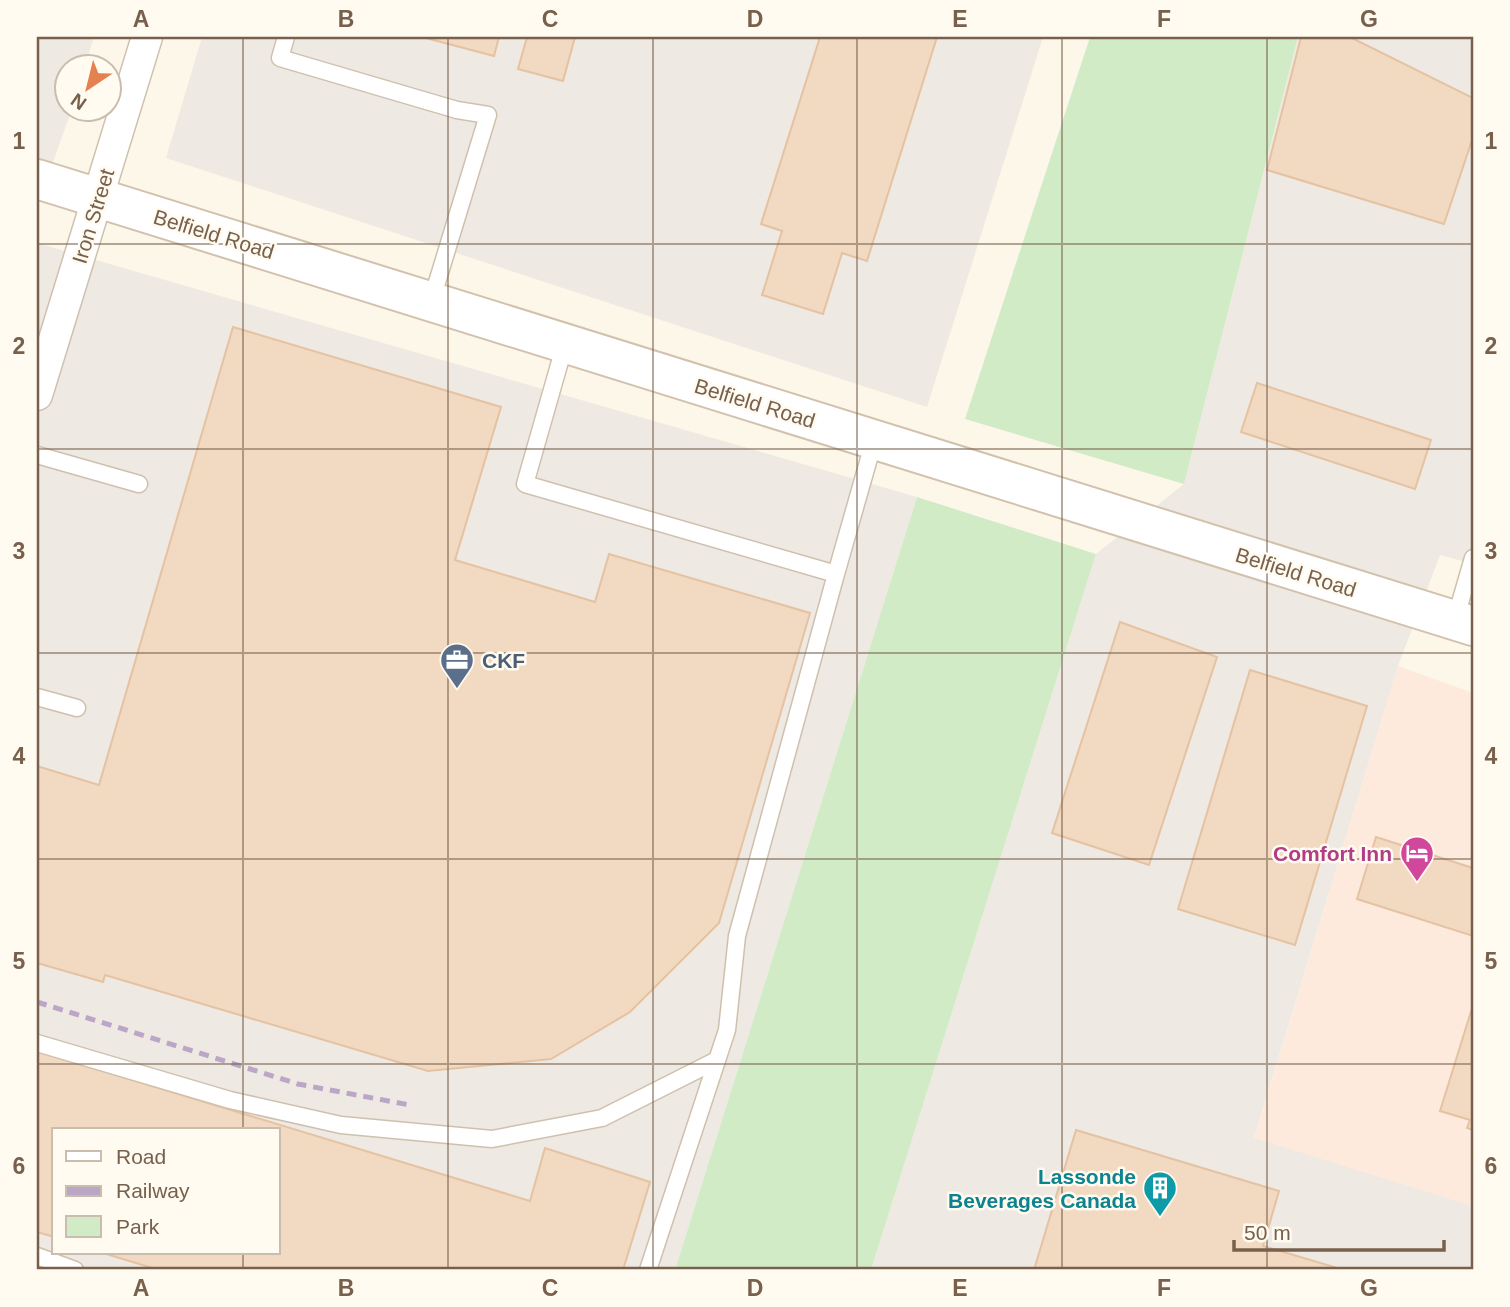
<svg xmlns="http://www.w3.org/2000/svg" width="1510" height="1307" font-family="Helvetica,sans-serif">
  <rect width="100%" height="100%" fill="#fdf7e9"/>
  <!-- commercial -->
  <path fill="#fdeadd" d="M1398 666 1473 693V1206L1254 1139Z"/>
  <!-- industrial -->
  <path fill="#eee9e2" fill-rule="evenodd" d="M37 37H94L85 66H66V108L72 109 37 206Z
    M202 37H1043L927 407 166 158Z
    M1298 37H1473V564L1440 555 1398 666 1254 1138 1473 1206V1270H871L1096 554 1184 484Z
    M37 243 917 497 675 1270H37ZM54 1130H278V1253H54Z"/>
  <!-- green -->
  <path fill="#d2ebc7" d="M1090 37H1298L1184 484 965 419Z
    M917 497 1096 554 871 1270H675Z"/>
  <!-- building -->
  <path fill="#f2d9c1" stroke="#e5c2a1" stroke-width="2" d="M422 37H499L494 56Z
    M527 37H575L563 81 518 69Z
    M820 37H937L867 261 842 253 823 314 762 295 782 231 761 224Z
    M1301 37H1350L1473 98V137L1444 224 1267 170Z
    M233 327 501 407 455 560 595 602 609 554 810 613 719 923 630 1012 551 1059 428 1071 105 975 103 982 37 963V766L99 785Z
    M1257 383 1431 440 1415 489 1241 432Z
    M1120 622 1217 657 1149 865 1052 833Z
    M1250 670 1367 706 1295 945 1178 909Z
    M1376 837 1473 868V936L1357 899Z
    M1473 1005V1130L1467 1128 1470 1120 1440 1111Z
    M37 1051 530 1201 545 1148 650 1182 623 1270H159L103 1253H278V1130H54V1237L37 1232Z
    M1076 1130 1279 1191 1263 1246 1344 1270H1034Z"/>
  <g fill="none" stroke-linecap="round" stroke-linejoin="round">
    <!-- service casing -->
    <g stroke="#cfc0ae" stroke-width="19">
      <path id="service" d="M286 37 280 58 457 110 488 115 431 302
        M565 344 525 484 836 574 874 441
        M37 455 139 484
        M1455 620 1473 558
        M37 697 77 708
        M37 1043 230 1100 341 1125 492 1139 602 1118 717 1060
        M37 1256 75 1270
        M648 1270 727 1030 737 936 836 574"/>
    </g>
    <!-- minor casing -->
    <g stroke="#cfc0ae" stroke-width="33">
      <path id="minor" d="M37 395 147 37"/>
    </g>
    <!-- secondary casing -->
    <g stroke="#d2c1ac" stroke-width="42">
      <path id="secondary" d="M37 179 1473 626"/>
    </g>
    <!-- service -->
    <use href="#service" stroke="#fff" stroke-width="16"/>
    <!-- minor -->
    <use href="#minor" stroke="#fff" stroke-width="30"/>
    <!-- secondary -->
    <use href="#secondary" stroke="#fff" stroke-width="38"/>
    <!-- rail -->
    <path stroke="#bca6c8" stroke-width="5" stroke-dasharray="10 7" stroke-linecap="butt" d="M37 1002 298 1084 410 1105"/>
  </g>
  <!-- grid -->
  <path fill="none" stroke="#78604c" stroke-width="2" stroke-opacity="0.55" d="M243 37V1130M448 37V1270M653 37V1270M857 37V1270M1062 37V1270M1267 37V1270M37 244H1473M37 449H1473M37 653H1473M37 859H1473M37 1064H1473M243 1253V1270"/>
  <!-- icons -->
  <defs>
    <g id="office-pin" transform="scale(1.75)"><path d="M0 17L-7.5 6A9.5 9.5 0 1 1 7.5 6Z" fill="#5c6f8a" stroke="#fffbf0"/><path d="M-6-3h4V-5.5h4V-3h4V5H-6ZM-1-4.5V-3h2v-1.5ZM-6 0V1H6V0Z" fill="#fff"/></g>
    <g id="hotel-pin" transform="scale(1.75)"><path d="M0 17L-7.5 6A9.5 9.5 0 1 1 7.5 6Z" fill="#d1479c" stroke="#fffbf0"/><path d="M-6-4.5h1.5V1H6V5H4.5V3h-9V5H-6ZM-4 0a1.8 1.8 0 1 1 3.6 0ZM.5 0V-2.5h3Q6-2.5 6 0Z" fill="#fff"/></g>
    <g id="building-pin" transform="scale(1.75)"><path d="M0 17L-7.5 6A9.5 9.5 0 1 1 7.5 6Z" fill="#0f9aa8" stroke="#fffbf0"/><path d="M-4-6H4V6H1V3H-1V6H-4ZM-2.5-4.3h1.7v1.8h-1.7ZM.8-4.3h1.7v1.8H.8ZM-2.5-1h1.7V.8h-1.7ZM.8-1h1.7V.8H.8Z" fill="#fff"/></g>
  </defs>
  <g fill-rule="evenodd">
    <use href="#office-pin" x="457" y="660"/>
    <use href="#hotel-pin" x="1417" y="853"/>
    <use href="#building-pin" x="1160" y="1188"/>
  </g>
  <g text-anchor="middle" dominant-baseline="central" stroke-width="5" stroke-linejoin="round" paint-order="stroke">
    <!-- street labels -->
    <g font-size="21" fill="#78604c" stroke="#fffbf0">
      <text transform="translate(93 216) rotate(-73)">Iron Street</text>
      <text transform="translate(214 234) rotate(17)">Belfield Road</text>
      <text transform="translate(755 403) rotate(17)">Belfield Road</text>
      <text transform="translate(1296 572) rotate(17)">Belfield Road</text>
    </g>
    <!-- service labels -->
    <g font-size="21" font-weight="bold" fill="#4e5e75" stroke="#fffbf0" text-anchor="start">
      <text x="482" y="660">CKF</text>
    </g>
    <!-- hotel labels -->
    <g font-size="21" font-weight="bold" fill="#b23c85" stroke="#fffbf0" text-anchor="end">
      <text x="1392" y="853">Comfort Inn</text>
    </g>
    <!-- culture labels -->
    <g font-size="21" font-weight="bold" fill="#0d838f" stroke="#fffbf0" text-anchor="end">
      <text x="1136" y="1176">Lassonde<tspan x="1136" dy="24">Beverages Canada</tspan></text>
    </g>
  </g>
  <!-- border -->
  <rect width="1510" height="1307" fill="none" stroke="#fffbf0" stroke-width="77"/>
  <!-- legend -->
  <rect x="52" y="1128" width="228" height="126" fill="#fffbf0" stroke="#c9bdae" stroke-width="2"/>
  <rect x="66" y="1151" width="35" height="10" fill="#ffffff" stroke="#c9bdae" stroke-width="2"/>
  <text x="116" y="1164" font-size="21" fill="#78604c">Road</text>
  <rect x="66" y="1186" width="35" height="10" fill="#bca6c8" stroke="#c9bdae" stroke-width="2"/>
  <text x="116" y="1198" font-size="21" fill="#78604c">Railway</text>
  <rect x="66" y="1216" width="35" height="21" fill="#d2ebc7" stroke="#c9bdae" stroke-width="2"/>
  <text x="116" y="1234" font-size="21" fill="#78604c">Park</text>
  <!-- north arrow -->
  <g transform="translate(88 88) rotate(215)"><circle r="33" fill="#fffbf0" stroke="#c9bdae" stroke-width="2"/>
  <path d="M0-5L12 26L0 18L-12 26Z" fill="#e5804f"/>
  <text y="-10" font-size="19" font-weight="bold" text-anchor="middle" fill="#78604c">N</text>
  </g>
  <!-- scale -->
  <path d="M1234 1240v10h210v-10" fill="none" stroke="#78604c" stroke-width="3.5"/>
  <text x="1244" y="1240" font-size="21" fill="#78604c" stroke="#fffbf0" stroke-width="5" paint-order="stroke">50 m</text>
  <rect x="38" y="38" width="1434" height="1230" fill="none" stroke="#78604c" stroke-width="2.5"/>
  <g font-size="23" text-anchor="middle" font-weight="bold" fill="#78604c">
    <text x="141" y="27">A</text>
    <text x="346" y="27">B</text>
    <text x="550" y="27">C</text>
    <text x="755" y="27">D</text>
    <text x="960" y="27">E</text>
    <text x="1164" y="27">F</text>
    <text x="1369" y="27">G</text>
    <text x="19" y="149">1</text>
    <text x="1491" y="149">1</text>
    <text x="19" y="354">2</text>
    <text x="1491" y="354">2</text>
    <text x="19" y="559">3</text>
    <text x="1491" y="559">3</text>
    <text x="19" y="764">4</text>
    <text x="1491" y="764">4</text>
    <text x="19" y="969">5</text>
    <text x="1491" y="969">5</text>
    <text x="19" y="1174">6</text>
    <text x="1491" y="1174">6</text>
    <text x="141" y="1296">A</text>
    <text x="346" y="1296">B</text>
    <text x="550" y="1296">C</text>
    <text x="755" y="1296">D</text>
    <text x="960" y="1296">E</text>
    <text x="1164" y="1296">F</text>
    <text x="1369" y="1296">G</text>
  </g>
</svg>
